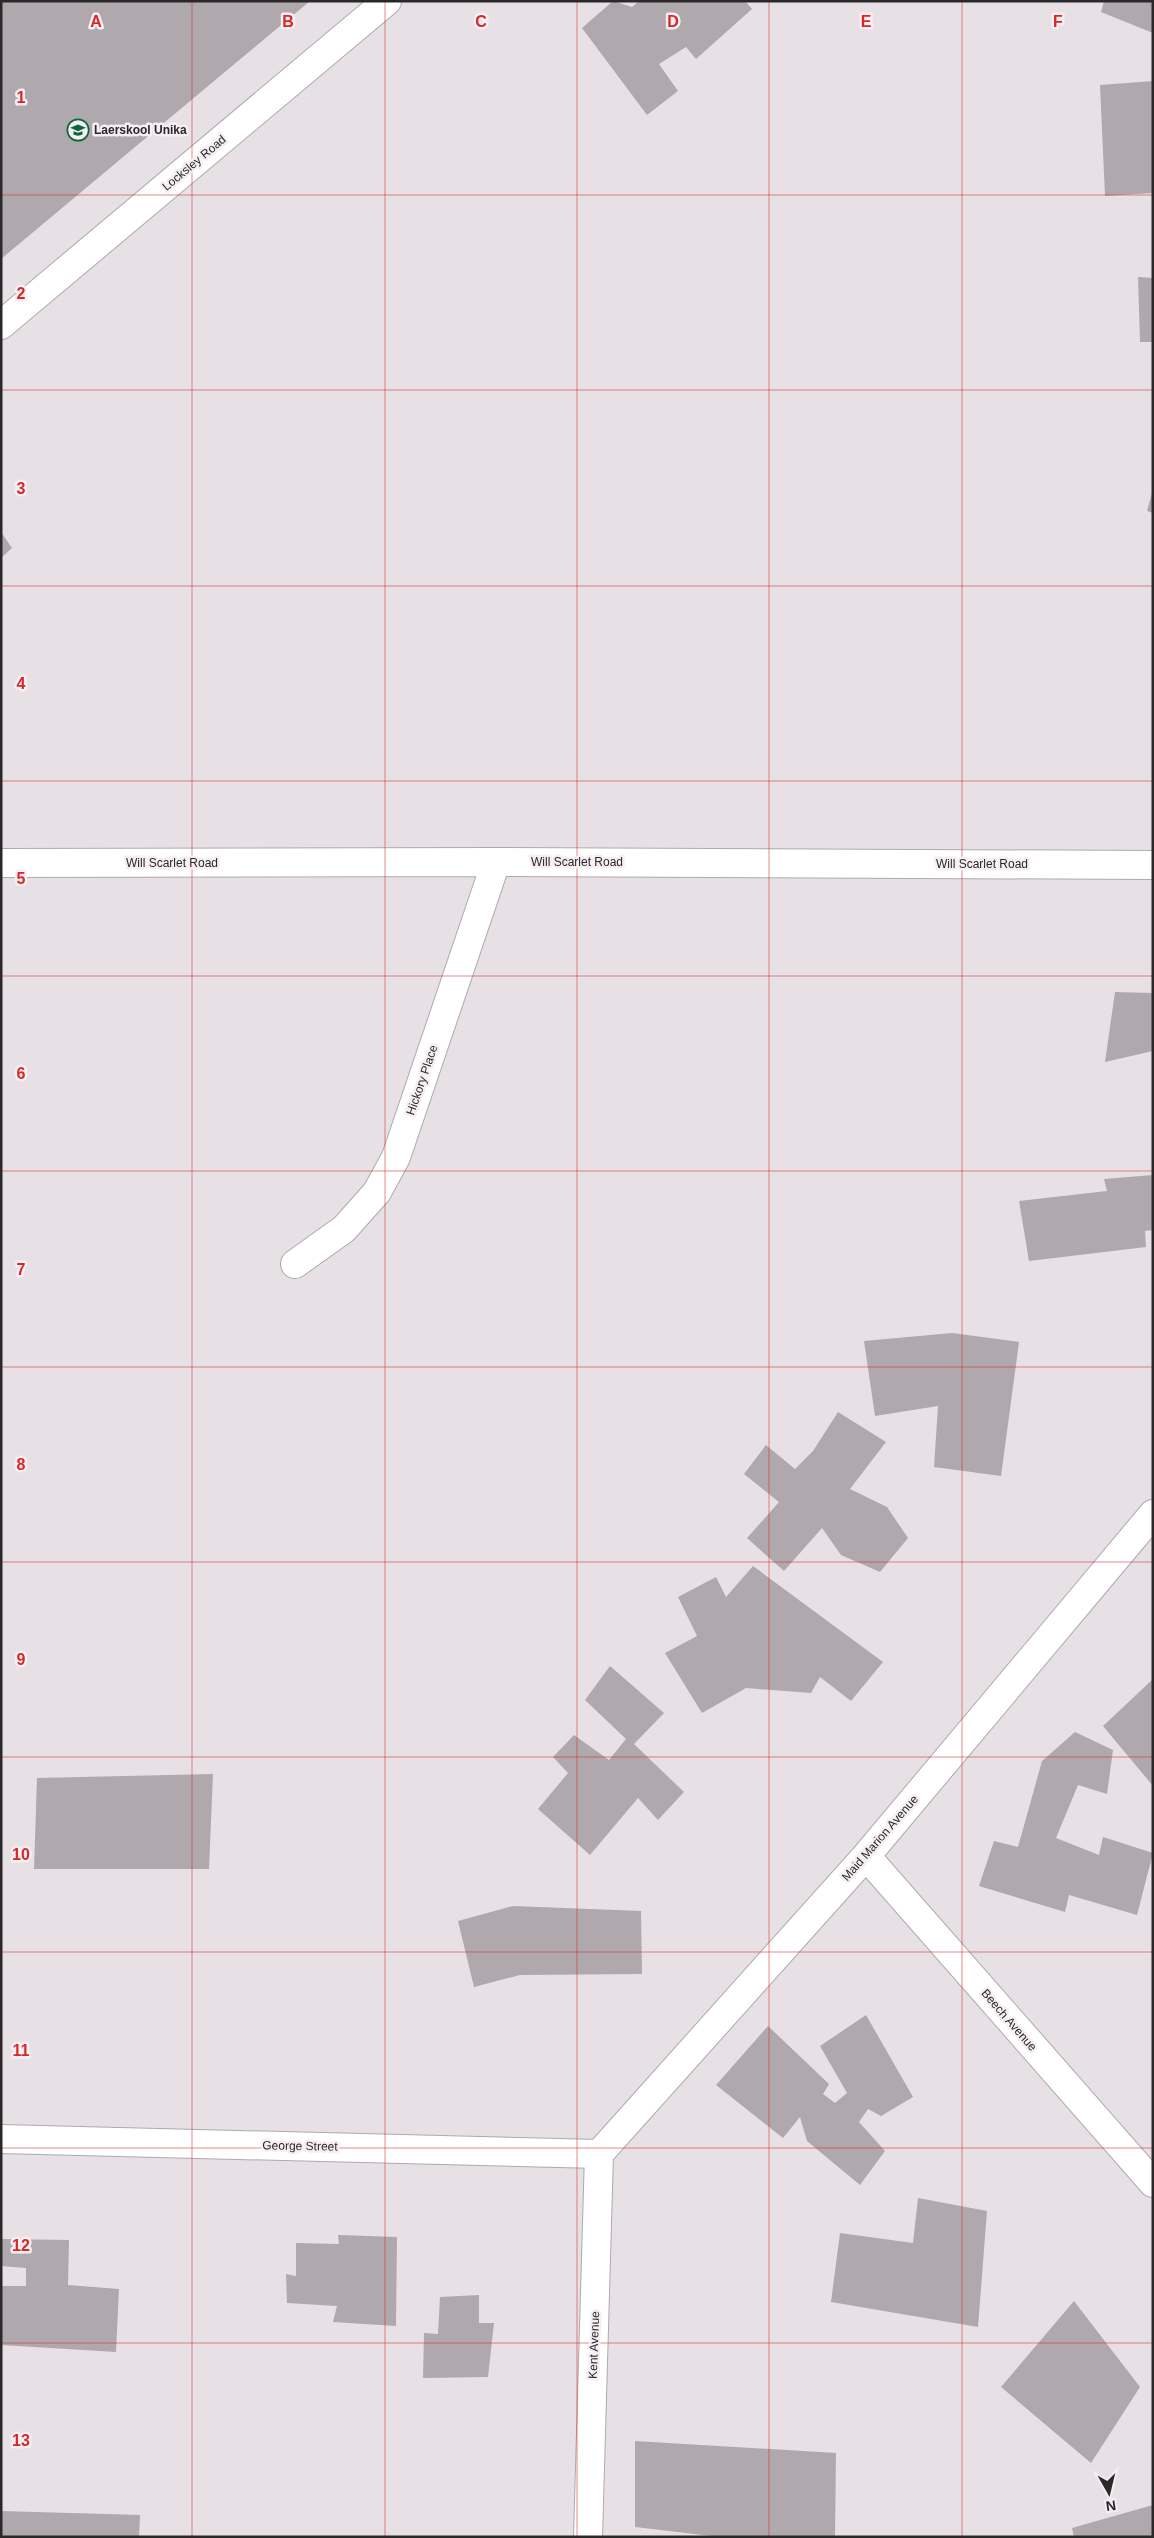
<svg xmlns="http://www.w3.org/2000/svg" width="1154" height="2538" font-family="Helvetica,sans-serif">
  <rect width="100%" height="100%" fill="#e7e1e5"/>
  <!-- building -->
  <path fill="#afa8ad" d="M1 1H310L1 259Z
    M613 1 632 7 639 1H745L752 9 696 59 686 47 659 64 678 91 647 115 582 28Z
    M1104 1H1153V33L1101 12Z
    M1153 81V193L1105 196 1100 85Z
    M1138 277 1153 278V342H1140Z
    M1152 493H1153V513L1147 511Z
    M1 532 12 548 1 558Z
    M1115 992 1153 993V1051L1105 1062Z
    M1153 1175V1230L1145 1231 1146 1247 1029 1261 1019 1201 1107 1191 1104 1179Z
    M952 1333 1019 1342 1001 1476 934 1467 938 1406 875 1416 864 1341Z
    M838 1412 886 1442 850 1489 887 1507 908 1538 880 1572 841 1555 822 1528 784 1571 747 1538 779 1502 744 1474 766 1445 795 1469 813 1451Z
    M753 1566 883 1662 851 1701 820 1677 811 1693 746 1688 702 1713 665 1653 697 1636 678 1597 716 1577 726 1597Z
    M610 1666 664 1713 634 1744 684 1792 658 1820 638 1798 590 1855 538 1809 568 1773 553 1757 574 1735 609 1760 626 1739 585 1700Z
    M1153 1679V1786L1103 1726Z
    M1075 1732 1113 1750 1107 1794 1078 1785 1056 1838 1099 1855 1103 1837 1153 1853 1137 1915 1069 1895 1065 1912 979 1886 994 1841 1018 1847 1042 1761Z
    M213 1774 209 1869H34L37 1778Z
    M513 1906 641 1911 642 1974 520 1975 474 1987 458 1921Z
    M866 2015 913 2097 881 2116 868 2109 859 2122 885 2151 860 2185 807 2141 800 2117 783 2138 716 2085 768 2026 829 2084 823 2094 835 2103 847 2093 820 2046Z
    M918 2198 987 2211 978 2327 831 2302 840 2233 913 2243Z
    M338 2235 397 2237 396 2326 333 2322 337 2306 287 2303 286 2274 296 2276V2243L339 2244Z
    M1 2239 69 2240 68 2285 119 2289 116 2352 1 2345V2286H26V2268L1 2266Z
    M479 2295V2323H494L488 2377 423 2378 424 2333 438 2334 440 2297Z
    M1074 2301 1140 2387 1091 2463 1001 2387Z
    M635 2441 836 2453 835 2537H720L635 2527Z
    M1153 2505V2537H1074L1072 2528Z
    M1 2511 140 2515 139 2537H1Z"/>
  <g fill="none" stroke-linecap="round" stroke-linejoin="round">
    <!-- street casing -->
    <g stroke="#afa9ae" stroke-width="30">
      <path id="street" d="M1 325 387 1
        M1 863 496 862 1153 865
        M295 1264 344 1229 377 1192 396 1157 496 862
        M866 1856 1153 2183
        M1 2139 599 2154
        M599 2154 866 1856 1153 1514
        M588 2537 599 2154"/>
    </g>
    <!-- street -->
    <use href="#street" stroke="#fff" stroke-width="28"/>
  </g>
  <!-- grid -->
  <path fill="none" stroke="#d62828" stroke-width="1" stroke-opacity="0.55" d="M192 1V2537M385 1V2537M577 1V2537M769 1V2537M962 1V2537M1 195H1153M1 390H1153M1 586H1153M1 781H1153M1 976H1153M1 1171H1153M1 1367H1153M1 1562H1153M1 1757H1153M1 1952H1153M1 2148H1153M1 2343H1153"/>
  <!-- icons -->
  <defs>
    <g id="school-ring" transform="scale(1.125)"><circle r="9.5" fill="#f5eef3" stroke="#08683c" stroke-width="1.5"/><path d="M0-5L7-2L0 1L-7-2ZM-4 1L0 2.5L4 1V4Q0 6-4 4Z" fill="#08683c"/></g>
  </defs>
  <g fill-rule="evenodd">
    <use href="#school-ring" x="78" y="130"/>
  </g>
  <g text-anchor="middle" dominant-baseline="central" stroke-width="5" stroke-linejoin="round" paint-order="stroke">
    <!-- poi labels -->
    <g font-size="12" font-weight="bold" fill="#2b282a" stroke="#f5eef3" text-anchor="start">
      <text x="94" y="130">Laerskool Unika</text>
    </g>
    <!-- street labels -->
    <g font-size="12" fill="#2b282a" stroke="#f5eef3">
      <text transform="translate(194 163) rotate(-40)">Locksley Road</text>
      <text x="577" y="862">Will Scarlet Road</text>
      <text x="172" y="863">Will Scarlet Road</text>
      <text x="982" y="864">Will Scarlet Road</text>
      <text transform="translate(422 1080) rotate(-71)">Hickory Place</text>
      <text transform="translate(880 1838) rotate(-49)">Maid Marion Avenue</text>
      <text transform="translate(1009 2020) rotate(49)">Beech Avenue</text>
      <text transform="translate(300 2146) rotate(1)">George Street</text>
      <text transform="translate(594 2345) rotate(-88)">Kent Avenue</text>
    </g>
  </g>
  <g font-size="16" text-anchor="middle" font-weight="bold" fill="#d62828" stroke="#f5eef3" stroke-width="5" stroke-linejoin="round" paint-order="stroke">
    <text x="96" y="27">A</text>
    <text x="288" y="27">B</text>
    <text x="481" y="27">C</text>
    <text x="673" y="27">D</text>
    <text x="866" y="27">E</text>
    <text x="1058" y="27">F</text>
    <text x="21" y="103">1</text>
    <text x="21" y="299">2</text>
    <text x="21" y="494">3</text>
    <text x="21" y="689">4</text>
    <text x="21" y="884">5</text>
    <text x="21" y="1079">6</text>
    <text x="21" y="1275">7</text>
    <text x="21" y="1470">8</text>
    <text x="21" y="1665">9</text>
    <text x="21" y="1860">10</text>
    <text x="21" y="2056">11</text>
    <text x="21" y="2251">12</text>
    <text x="21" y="2446">13</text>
  </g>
  <!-- border -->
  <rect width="1154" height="2538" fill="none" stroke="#2b282a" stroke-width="5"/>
  <!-- north arrow -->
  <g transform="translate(1109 2493) rotate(172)" stroke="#f5eef3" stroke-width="4" paint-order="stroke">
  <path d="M0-4L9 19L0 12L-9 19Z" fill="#2b282a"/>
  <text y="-8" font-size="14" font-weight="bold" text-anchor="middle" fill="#2b282a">N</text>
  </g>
</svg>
